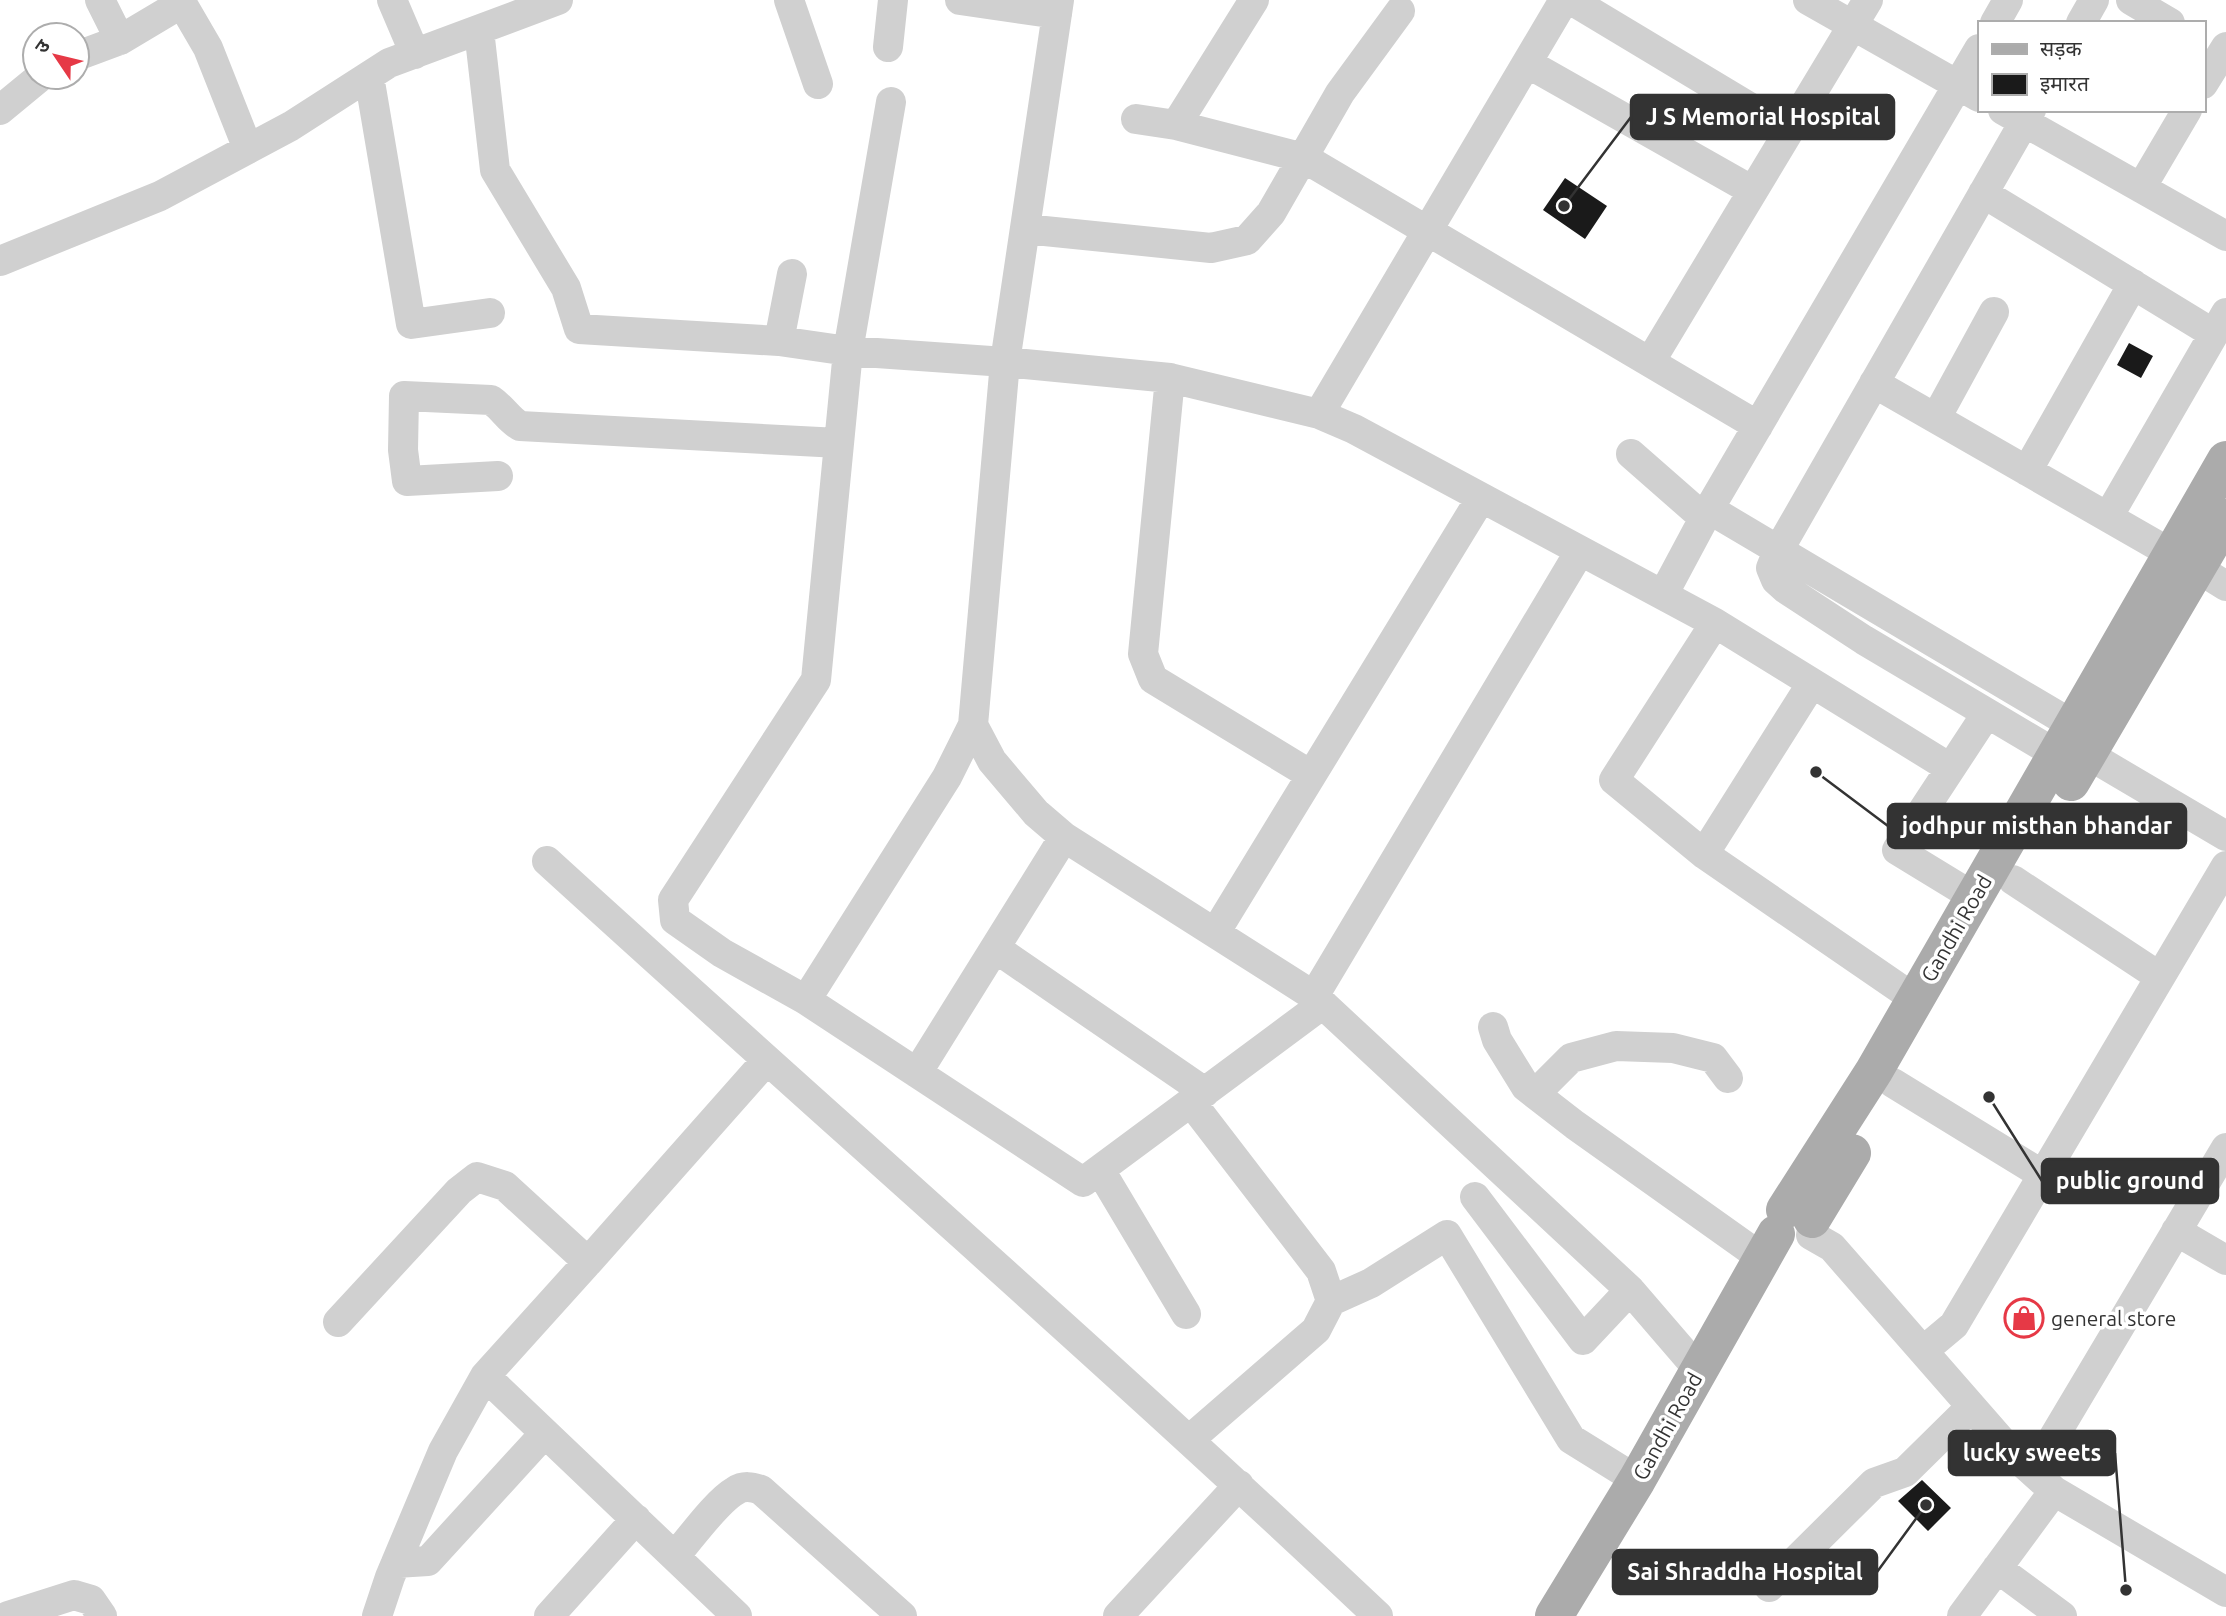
<svg xmlns="http://www.w3.org/2000/svg" width="2226" height="1616" font-family="Ubuntu,'Noto Sans Devanagari',sans-serif">
  <rect width="100%" height="100%" fill="#fff"/>
  <!-- building -->
  <path fill="#1a1a1a" d="M1565 178 1607 206 1585 239 1543 210Z
    M2129 343 2153 356 2141 378 2117 365Z
    M1922 1480 1951 1508 1928 1531 1898 1501Z"/>
  <g fill="none" stroke-linecap="round" stroke-linejoin="round">
    <!-- minor -->
    <path stroke="#d0d0d0" stroke-width="30" d="M100 0 120 40
      M180 0 208 48 248 149
      M392 0 415 54
      M789 0 818 84
      M960 0 1057 14
      M1571 0 1789 131
      M1808 0 1979 97
      M2131 0 2170 23
      M1995 23 2008 0
      M2081 23 2094 0
      M479 30 495 170 566 288 579 329 779 341 848 351 1005 362 1170 378 1319 414 1354 429 1715 623 1950 768
      M888 47 893 0
      M77 56 120 40 182 3
      M1527 63 1753 191
      M369 76 411 324 490 313
      M2203 84 2226 47
      M891 102 848 351 816 680 673 900 675 920 722 953 806 1000 1083 1182 1323 1004
      M0 110 40 77
      M2003 110 2226 236
      M2031 110 1778 551 1771 568 1776 580 1786 589 1864 640 2056 754
      M1136 119 1176 125 1304 158 1758 426
      M1176 125 1254 0
      M2141 188 2187 110
      M1983 193 2214 334
      M1025 229 1211 248 1247 240 1271 213 1340 93 1400 11
      M0 261 160 196 291 126 389 63 558 0
      M779 341 792 274
      M1650 362 1868 0
      M1170 378 1143 654 1153 679 1311 775
      M1874 383 2172 554
      M1319 414 1564 0
      M1936 418 1994 312
      M1631 454 1704 518
      M2027 471 2133 284
      M498 476 407 481 403 450 404 396 491 400C503 408 508 419 520 426L839 443
      M1709 509 2073 725
      M2108 517 2226 313
      M2197 568 2226 586
      M1663 595 1709 509 1979 49
      M1715 623 1614 780 1704 854 1915 999
      M973 725 992 761 1036 813 1064 837 1314 996 1630 1290 1698 1369
      M2087 754 2226 836
      M1704 854 1812 683
      M547 861C823 1113 1106 1359 1378 1616
      M2013 880 2160 977
      M1974 897 1897 850 1987 713
      M1215 933 1481 498
      M995 948 1205 1092
      M1314 996 1580 551
      M806 1000 947 777 973 725 1005 362 1059 0
      M1493 1027 1497 1040 1526 1087 1575 1125 1762 1258
      M917 1073 1064 837
      M1893 1083 2043 1175
      M1535 1094 1571 1058 1616 1046 1673 1048 1713 1058 1728 1078
      M1100 1170 1186 1314
      M1475 1197 1583 1340 1630 1290
      M2176 1231 2226 1260
      M1811 1235 1832 1247 2013 1454 2054 1491 2226 1592
      M1331 1301 1371 1283 1447 1235 1571 1439 1637 1480
      M338 1322 459 1191 477 1177 505 1186 588 1262 766 1061
      M1923 1351 1954 1325 2226 866
      M485 1376 737 1616
      M1189 1440 1316 1330 1331 1301 1321 1271 1191 1102
      M2033 1472 2226 1148
      M675 1556C690 1539 716 1502 735 1491 744 1485 752 1487 761 1490L902 1616
      M396 1563 428 1561 545 1433
      M1997 1568 2062 1616
      M1769 1587 1874 1483 1905 1472 1971 1407
      M8 1616 74 1595 91 1600 102 1616
      M377 1616 390 1577 443 1451 485 1376 588 1262
      M549 1616 636 1519
      M1118 1616 1239 1485
      M1962 1616 2054 1491"/>
    <!-- major -->
    <path stroke="#ababab" stroke-width="38" d="M2071 782 2226 518
      M1785 1210 1874 1071 2226 460
      M1812 1219 1852 1153
      M1554 1616 1637 1480 1776 1234"/>
  </g>
  <!-- icons -->
  <defs>
    <g id="shop-ring" transform="scale(2.0125)"><circle r="9.5" fill="#fff" stroke="#e63946" stroke-width="1.5"/><path d="M-5-2.5h2.3a2.7 3.5 0 0 1 5.4 0H5L5.5 6h-11ZM-1.5-2.5h3a1.5 2.3 0 0 0-3 0Z" fill="#e63946"/></g>
  </defs>
  <g fill-rule="evenodd">
    <use href="#shop-ring" x="2024" y="1318"/>
  </g>
  <g text-anchor="middle" dominant-baseline="central" stroke-width="7" stroke-linejoin="round" paint-order="stroke">
    <!-- street labels -->
    <g font-size="21" fill="#333" stroke="#fff">
      <text transform="translate(1956 928) rotate(-60)">Gandhi Road</text>
      <text transform="translate(1667 1426) rotate(-61)">Gandhi Road</text>
    </g>
    <!-- poi labels -->
    <g font-size="21" fill="#333" stroke="#fff" text-anchor="start">
      <text x="2051" y="1318">general store</text>
    </g>
  </g>
  <!-- callouts -->
  <path fill="none" stroke="#333" stroke-width="2.5" d="M1564 206L1631 117M1816 772L1888 826M1989 1097L2042 1181M2126 1590L2115 1453M1926 1505L1877 1572"/>
  <g fill="#333" stroke="#fff" stroke-width="2.5">
    <circle cx="1564" cy="206" r="7"/>
    <circle cx="1816" cy="772" r="7"/>
    <circle cx="1989" cy="1097" r="7"/>
    <circle cx="2126" cy="1590" r="7"/>
    <circle cx="1926" cy="1505" r="7"/>
  </g>
  <g fill="#333" stroke="#333" stroke-width="2.5">
    <rect x="1631" y="95" width="263" height="44" rx="7"/>
    <rect x="1888" y="804" width="298" height="44" rx="7"/>
    <rect x="2042" y="1159" width="176" height="44" rx="7"/>
    <rect x="1949" y="1431" width="166" height="44" rx="7"/>
    <rect x="1613" y="1550" width="264" height="44" rx="7"/>
  </g>
  <g font-size="23" text-anchor="middle" font-weight="bold" fill="#fff">
    <text x="1763" y="125">J S Memorial Hospital</text>
    <text x="2037" y="834">jodhpur misthan bhandar</text>
    <text x="2130" y="1189">public ground</text>
    <text x="2032" y="1461">lucky sweets</text>
    <text x="1745" y="1580">Sai Shraddha Hospital</text>
  </g>
  <!-- legend -->
  <rect x="1978" y="21" width="228" height="91" fill="#ffffff" stroke="#adadad" stroke-width="2"/>
  <rect x="1992" y="44" width="35" height="10" fill="#ababab" stroke="#adadad" stroke-width="2"/>
  <text x="2040" y="56" font-size="21" fill="#333333">सड़क</text>
  <rect x="1992" y="74" width="35" height="21" fill="#1a1a1a" stroke="#adadad" stroke-width="2"/>
  <text x="2040" y="91" font-size="21" fill="#333333">इमारत</text>
  <!-- north arrow -->
  <g transform="translate(56 56) rotate(305)"><circle r="33" fill="#ffffff" stroke="#adadad" stroke-width="2"/>
  <path d="M0-5L12 26L0 18L-12 26Z" fill="#e63946"/>
  <text y="-10" font-size="19" font-weight="bold" text-anchor="middle" fill="#333333">उ</text>
  </g>
</svg>
